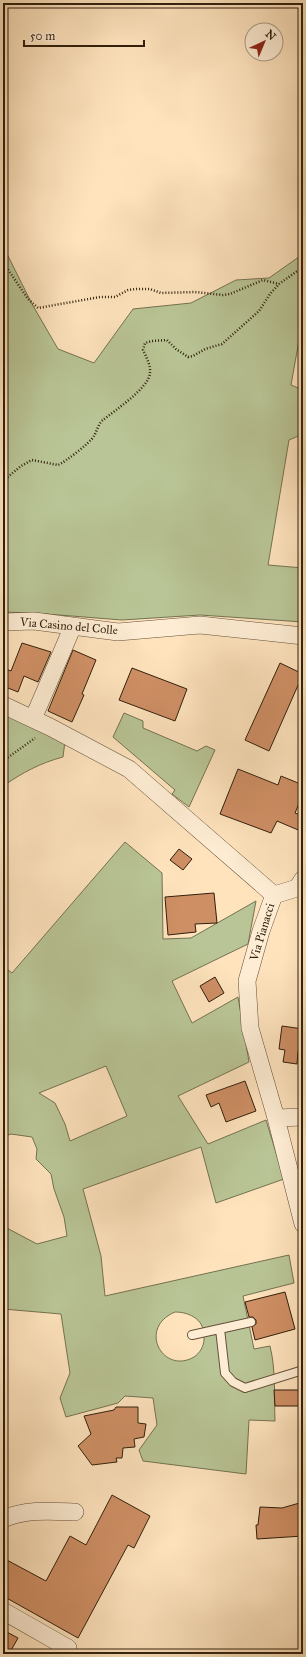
<svg xmlns="http://www.w3.org/2000/svg" width="306" height="1657" font-family="'IM FELL Great Primer',serif">
  <rect width="100%" height="100%" fill="#fee3bd"/>
  <filter id="stains"><feTurbulence type="fractalNoise" baseFrequency=".005" numOctaves="4"/><feColorMatrix values="0 0 0 0 .2 0 0 0 0 .09 0 0 0 0 .02 0 0 0 .5 -.17"/></filter>
  <radialGradient id="worn" r=".72"><stop offset=".6" stop-color="#630" stop-opacity="0"/><stop offset="1" stop-color="#630" stop-opacity=".3"/></radialGradient>
  <!-- green -->
  <path fill="#b9c596" stroke="#747251" fill-rule="evenodd" d="M3 250 7 254 32 304 58 349 94 363 133 309 191 303 236 280 269 278 303 254V318L291 385 303 390V434L289 440 268 565 303 568V622L200 615 122 620 34 613 3 612Z
    M3 712 65 741 63 757C40 763 22 773 3 786Z
    M124 713 143 721V728L197 751 206 746 215 750 189 807 172 794 175 790 113 737Z
    M125 842 162 873 163 939 191 938 256 901 248 944 172 981 192 1023 238 997 249 1062 178 1096 208 1144 266 1120 284 1179 216 1203 201 1147 83 1189 101 1256 105 1296 289 1255 294 1283 243 1296 254 1349 270 1346C276 1370 274 1396 275 1421L249 1420 246 1474 143 1461 139 1450 157 1425 153 1398 125 1396 118 1403 66 1417 60 1398 70 1373 61 1314 3 1309V1226L37 1244 67 1236 64 1217 54 1189 51 1174 36 1159 37 1149 32 1137 11 1134 3 1137V966L12 973ZM106 1066 127 1116 70 1141 65 1124 55 1103 39 1093ZM175 1312C191 1312 206 1321 204 1339 204 1346 200 1353 194 1357 163 1375 137 1328 175 1312Z"/>
  <!-- building -->
  <path fill="#cf8f65" stroke="#301f0c" d="M22 643 51 652 38 682 24 676 18 692 3 686V668L11 671Z
    M73 650 96 660 82 694 84 695 72 722 48 711Z
    M280 663 303 674 269 751 245 740Z
    M132 668 187 689 175 721 119 700Z
    M238 769 278 785 281 776 303 785V794L295 813 303 816V832L277 821 271 833 220 814Z
    M179 849 192 859 183 870 170 860Z
    M214 893 217 923 195 924 196 932 168 935 165 897Z
    M215 977 224 993 209 1002 200 986Z
    M282 1026 303 1029V1052L298 1051 297 1064 283 1062 285 1050 279 1049Z
    M245 1081 256 1111 226 1122 219 1103 211 1107 206 1095Z
    M285 1292 295 1329 255 1340 252 1327 256 1324V1320L253 1317H249L245 1302Z
    M274 1390H303V1406H275Z
    M116 1407H138V1423L146 1424 144 1437 134 1439 135 1447 123 1448 122 1458H116L117 1462 92 1465 78 1446 91 1434 84 1416 114 1410Z
    M112 1495 150 1516 134 1548 128 1545 78 1638 3 1596V1558L46 1581 70 1536 86 1545Z
    M303 1502V1536L257 1539 256 1525H258L260 1507 282 1508Z
    M3 1630 18 1638 9 1654H3Z"/>
  <g fill="none" stroke-linecap="round" stroke-linejoin="round">
    <!-- service casing -->
    <g stroke="#645038" stroke-width="10">
      <path id="service" d="M220 1329 225 1373 233 1382 245 1388 303 1370
        M192 1335 251 1322"/>
    </g>
    <!-- minor casing -->
    <g stroke="#645038" stroke-width="18">
      <path id="minor" d="M3 622 34 621 118 632 200 625 303 636
        M3 705 50 727 129 769 274 895
        M33 719 73 626
        M274 895 261 931 247 981 250 1028 276 1118 303 1224
        M274 895 297 888 303 879
        M276 1118 303 1117
        M3 1519C26 1509 50 1511 75 1512
        M3 1611 68 1648 64 1654"/>
    </g>
    <!-- path -->
    <path stroke="#301f0c" stroke-width="2.5" stroke-dasharray="1 2" stroke-linecap="butt" d="M3 262 28 299 38 308 100 297H115L128 290 136 289H150L161 293 195 292 223 295 230 294 263 280 279 284
      M3 481 21 466 32 460 58 465C65 462 90 443 94 436 97 431 98 424 103 420 114 411 149 388 150 373 151 366 146 356 143 350L145 343 152 341 167 340 176 349 188 357 193 356 205 349 222 344 259 311 270 294 279 284 303 267
      M3 761 35 738"/>
    <!-- service -->
    <use href="#service" stroke="#feedd4" stroke-width="8"/>
    <!-- minor -->
    <use href="#minor" stroke="#feedd4" stroke-width="17"/>
  </g>
  <g text-anchor="middle" dominant-baseline="central" stroke-width="3.5" stroke-linejoin="round" paint-order="stroke">
    <!-- street labels -->
    <g font-size="12" fill="#301f0c" stroke="#feedd4">
      <text transform="translate(69 626) rotate(5)">Via Casino del Colle</text>
      <text transform="translate(262 932) rotate(-73)">Via Pianacci</text>
    </g>
  </g>
  <!-- margin -->
  <rect width="306" height="1657" fill="none" stroke="#fee3bd" stroke-width="16"/>
  <rect x="4" y="4" width="298" height="1649" fill="none" stroke="#301f0c" stroke-width="2"/>
  <rect x="8" y="8" width="290" height="1641" fill="none" stroke="#301f0c"/>
  <!-- north arrow -->
  <g transform="translate(264 42) rotate(44)"><circle r="19" fill="#feedd4" stroke="#ac9b84"/>
  <path d="M0-3L7 15L0 10L-7 15Z" fill="#8f2418"/>
  <text y="-6" font-size="11" font-weight="bold" text-anchor="middle" fill="#301f0c">N</text>
  </g>
  <!-- scale -->
  <path d="M24 40v6h120v-6" fill="none" stroke="#301f0c" stroke-width="2"/>
  <text x="30" y="40" font-size="12" fill="#301f0c" stroke="#feedd4" stroke-width="3" paint-order="stroke">50 m</text>
  <rect width="100%" height="100%" filter="url(#stains)"/>
  <rect width="100%" height="100%" fill="url(#worn)"/>
</svg>
